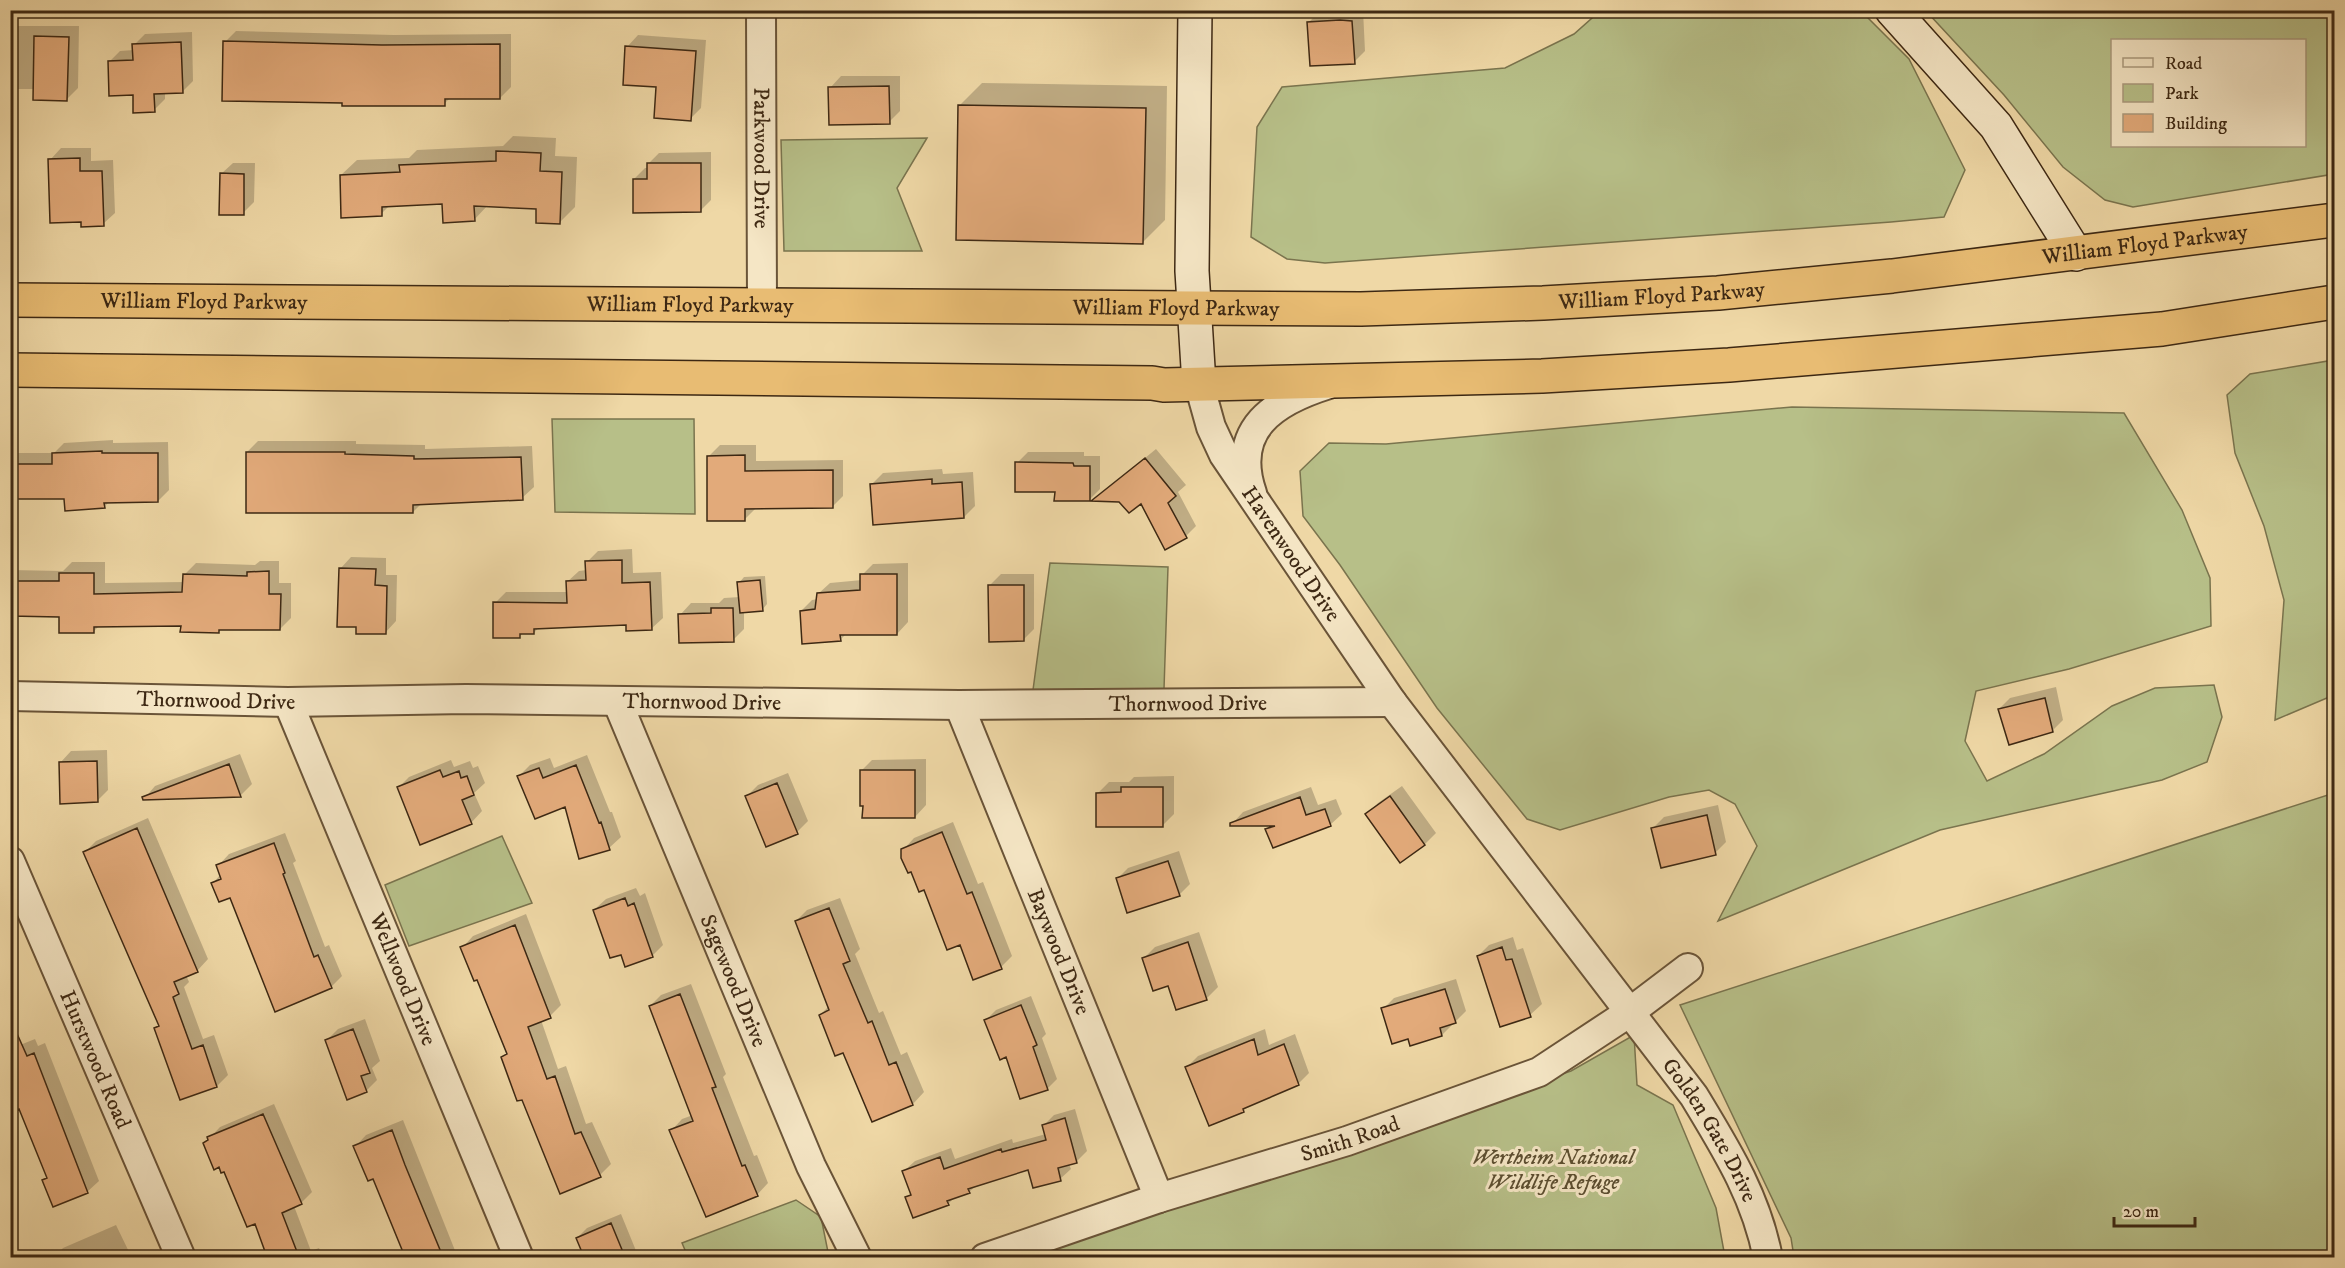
<svg xmlns="http://www.w3.org/2000/svg" width="2345" height="1268" font-family="'IM FELL DW Pica',serif">
  <rect width="100%" height="100%" fill="#efd8a6"/>
  <filter id="stains"><feTurbulence type="fractalNoise" baseFrequency=".00333" numOctaves="4"/><feColorMatrix values="0 0 0 0 .2 0 0 0 0 .09 0 0 0 0 .02 0 0 0 .5 -.17"/></filter>
  <radialGradient id="worn" r=".72"><stop offset=".6" stop-color="#630" stop-opacity="0"/><stop offset="1" stop-color="#630" stop-opacity=".3"/></radialGradient>
  <!-- green -->
  <path fill="#b7bf88" stroke="#7a744e" stroke-width="1.5" fill-rule="evenodd" d="M1600 11H1861L1909 59 1965 170 1944 217 1891 222 1325 263 1287 259 1251 237 1257 127 1282 87 1505 68 1574 34Z
    M1926 11H2334V174L2133 207 2105 200 2063 167 2004 95ZM2304 40V146H2112V40Z
    M927 138 897 188 922 251H784L781 140Z
    M2334 360V695L2275 720 2284 600 2264 526 2235 453 2227 395 2250 374Z
    M1792 407 2124 413 2182 510 2210 578 2211 626 2069 669 1976 691 1965 741 1987 781 2044 754 2112 706 2155 688 2214 685 2222 717 2207 762 2162 780 1940 830 1718 921 1757 846 1735 804 1709 790 1669 797 1560 830 1527 819 1437 708 1340 565 1303 516 1300 471 1329 443 1386 444Z
    M552 419H694L695 514 555 512Z
    M1050 563 1168 567 1164 689 1033 690Z
    M2334 793V1257H1794L1791 1238 1680 1005Z
    M502 836 532 903 409 946 385 885Z
    M1634 1035 1637 1085 1673 1105 1716 1208 1725 1257 1018 1258 1571 1071Z
    M796 1200 821 1217 829 1257H688L682 1243Z"/>
  <!-- shadow -->
  <path fill="#0003" d="M1363 10 1365 51 1354 62 1308 23 1319 12Z
    M10 26H79L78 88 67 99 35 89H10Z
    M236 31 394 35 511 34V87L500 98H450L444 104 225 42Z
    M192 32 193 81 182 92H165V99L154 110 134 93 109 62 120 51 134 50V45L145 34Z
    M638 35 706 40 701 108 690 119 627 47Z
    M841 76H900V111L889 122 830 88Z
    M982 83 1167 86 1165 220 1143 242 960 105Z
    M513 136 556 138 555 156 577 157 575 207 560 222 538 207 488 205 474 220 444 203 390 205 381 214 341 175 357 160 409 158 417 150 503 146Z
    M61 148H91V161L113 160 115 213 103 224 82 221 50 160Z
    M711 152V200L700 211 634 179 645 168H648V164L659 153Z
    M233 163H255L254 202 243 213 221 174Z
    M113 440V443L168 442 169 490 158 501H110L104 507 66 498H10V453H54L64 443Z
    M258 441H356V444L425 445V449L532 446 534 487 522 498 422 503 413 512 247 452Z
    M720 445H756V461L843 460V496L832 507H757L745 519 709 456Z
    M1156 449 1186 485 1178 492 1196 526 1186 536 1166 548 1142 501 1094 500Z
    M1028 452H1084V456H1100V489L1089 500 1056 491 1017 463Z
    M942 469 943 474 973 472 975 506 964 517 872 484 883 473Z
    M632 549 633 573 661 572 663 618 651 629 627 624 539 627 534 633H523L519 637 495 603 506 592H568L567 582 579 571 587 570V562L598 551Z
    M351 557 386 558V575H397L396 621 385 633 357 626 340 569Z
    M260 561H279V583H291V618L280 629H221L218 632 182 624 99 626 93 632 60 615H10V570L63 571 72 562H105V583L184 582 185 574 196 563 255 565Z
    M908 563V622L897 634H846L840 640 801 611 812 600 818 599V594L830 583 862 580V575L873 564Z
    M1001 574H1034V629L1023 640 990 585Z
    M765 576 767 604 762 610 744 612V629L733 640 680 615 691 603H719L724 598 740 597 739 583 744 577Z
    M2056 687 2063 720 2052 731 1999 709 2010 698Z
    M107 750 108 790 97 801 60 763 71 751Z
    M240 754 252 784 241 795 144 799 155 786Z
    M587 755 610 812H612L621 837 609 848 566 805 519 776 530 765 550 758 554 768Z
    M926 759V805L915 817 861 771 872 760Z
    M451 760 454 767 470 761 473 768 478 766 485 783 474 793 482 811 471 823 398 788 409 777Z
    M788 773 808 821 797 832 747 796 758 785Z
    M1174 776V814L1163 825 1098 793 1109 782H1129L1134 777Z
    M1402 786 1436 833 1425 844 1400 861 1367 814 1378 803Z
    M1311 787 1318 805 1336 799 1342 814 1330 825 1267 829 1272 824H1232L1243 812Z
    M1718 805 1726 842 1715 853 1653 828 1664 817Z
    M148 818 208 959 197 971 186 975 189 982 184 987 203 1039 214 1035 228 1075 217 1086 181 1098 156 1028 160 1024 85 852 96 841Z
    M953 822 978 884 983 882 1012 956 1001 967 961 943 903 850 914 838Z
    M285 833 296 861 293 863 325 947 329 945 342 976 331 987 231 896 213 883 221 874 218 866 229 854Z
    M1179 851 1190 884 1179 895 1117 879 1128 868Z
    M636 888 640 896 645 893 663 945 652 956 622 953 594 910 606 899Z
    M840 898 860 949 855 954 879 1013 883 1011 901 1055 907 1052 924 1092 913 1104 872 1120 843 1051 820 1015 829 1006 796 921 807 910Z
    M526 914 561 1005 550 1016 541 1020 558 1069 566 1066 586 1124 592 1122 611 1164 600 1175 523 1098 503 1057 508 1052 477 978 462 948 473 936Z
    M1199 932 1218 987 1207 998 1177 1009 1168 984 1143 959 1155 947Z
    M1513 937 1517 950 1523 948 1542 1004 1530 1015 1501 1025 1478 956 1489 945Z
    M1456 979 1466 1011 1442 1035 1409 1037 1383 1009 1394 998Z
    M691 984 726 1074 723 1077 754 1156 757 1155 768 1183 757 1195 671 1131 682 1119 693 1115 650 1006 661 995Z
    M1031 996 1046 1034 1042 1038 1057 1079 1047 1089 1007 1055 986 1020 996 1010Z
    M365 1019 380 1061 372 1068 377 1080 366 1091 327 1040 338 1029Z
    M1265 1029 1269 1045 1295 1034 1309 1073 1298 1084 1249 1104 1243 1111 1187 1067 1198 1056Z
    M35 1039 38 1046 45 1043 99 1181 87 1192 44 1180 47 1177 20 1107 10 1049Z
    M274 1104 312 1192 301 1203 294 1206 311 1251 319 1248 323 1258H269L256 1222 225 1170 205 1143 220 1127Z
    M1075 1109 1087 1151 1076 1162 1069 1164 1071 1169 1060 1179 1029 1168 977 1185 969 1192 955 1197 948 1204 907 1198 912 1193 904 1171 915 1161 951 1148 955 1159 1012 1139 1013 1143 1046 1134 1044 1125 1054 1115Z
    M403 1120 456 1253 452 1258H407L374 1177 355 1147 366 1135Z
    M621 1214 639 1258H586L577 1238 587 1228Z
    M116 1225 132 1258H54L63 1248Z"/>
  <!-- building -->
  <path fill="#e2aa7a" stroke="#3d2813" stroke-width="1.5" d="M1340 20 1352 21 1355 64 1310 66 1307 22Z
    M34 36 69 37 67 101 33 100Z
    M223 41 382 45 500 44V99H445V106H342V103L222 101Z
    M181 42 183 93 154 94 155 112 133 113V95L109 96 108 61 133 60 132 44Z
    M625 46 696 51 691 121 654 118 656 87 623 85Z
    M889 86 890 124 829 125 828 87Z
    M958 105 1146 108 1143 244 956 240Z
    M496 151 541 153 540 171 562 172 560 224 536 223V209L474 206 475 221 443 223 442 204 382 207V216L341 218 340 175 400 172 399 165 496 161Z
    M80 158V171H102L104 226 81 227V222L50 223 48 159Z
    M647 163H701V212L633 213V179H647Z
    M220 173 244 174V215H219Z
    M102 451V453H158V502L104 503 105 508 65 511 64 499H10V464H52V453Z
    M246 452H345V454L414 456V459L521 457 523 500 413 505V513H246Z
    M745 455V471L833 470V508L745 509V521H707V456Z
    M1145 458 1176 496 1168 503 1187 538 1165 550 1141 504 1129 513 1119 502 1091 501Z
    M1015 462 1073 463 1074 466H1090V501H1054L1055 492H1015Z
    M932 479V484L962 482 964 518 873 525 870 484Z
    M622 560V583L650 582 652 630 626 631V625L534 629V634H520V638H493V602L567 603 566 581 586 580 585 561Z
    M339 568 376 569 375 585 387 586 386 634H356V627H337Z
    M269 571V594H281L280 630H219V633L180 632 181 626 94 627V633H59V617L10 616V581H59V573H94V594L182 592 183 574 247 576V572Z
    M860 574H897V635H840L841 641 802 644 800 611 815 609 817 593 860 590Z
    M760 580 763 611 740 613 737 582Z
    M988 585H1024V641L989 642Z
    M711 608H733L734 642 679 643 678 614 711 613Z
    M2045 698 2053 732 2009 745 1998 709Z
    M97 761 98 802 60 804 59 762Z
    M229 764 241 797 143 800 142 797Z
    M576 765 599 823 601 822 610 850 579 859 565 807 535 819 517 776 539 768 543 778Z
    M440 770 443 777 459 771 461 778 467 776 474 795 462 800 472 824 420 845 397 787Z
    M860 770H915V818H862L863 806H860Z
    M777 783 798 834 766 847 745 796Z
    M1121 787H1163V827H1096V793L1121 792Z
    M1390 796 1425 845 1400 863 1365 814Z
    M1300 797 1306 815 1325 809 1331 826 1273 848 1265 829 1275 826H1230V823Z
    M1707 815 1716 855 1661 868 1651 828Z
    M137 828 198 972 174 982 179 994 173 997 192 1049 203 1045 217 1087 180 1100 154 1028 159 1026 83 852Z
    M942 832 967 894 972 892 1002 969 973 980 960 945 947 950 924 890 919 892 911 872 908 873 901 858V849Z
    M274 843 285 873 283 874 314 957 318 955 332 988 275 1012 230 898 219 902 211 883 221 879 216 865Z
    M1168 861 1180 896 1127 913 1116 878Z
    M625 898 628 906 634 903 653 957 625 967 621 955 610 958 593 910Z
    M829 908 850 961 843 964 868 1023 872 1021 889 1065 896 1062 913 1105 872 1122 843 1053 835 1056 819 1015 829 1010 795 921Z
    M515 925 551 1018 528 1027 547 1079 555 1076 575 1134 581 1132 601 1177 560 1194 522 1100 517 1101 501 1057 507 1054 477 980 474 981 460 947Z
    M1188 942 1207 1000 1176 1010 1168 986 1153 991 1142 958Z
    M1502 947 1506 960 1512 959 1531 1017 1500 1027 1477 956Z
    M1445 989 1456 1023 1440 1028 1442 1036 1410 1046 1408 1039 1392 1044 1381 1008Z
    M680 994 716 1087 712 1088 742 1166 745 1165 758 1196 706 1217 669 1130 693 1121 649 1006Z
    M1021 1005 1037 1045 1033 1047 1048 1090 1020 1099 1006 1057 1000 1060 984 1020Z
    M10 1018 27 1056 34 1053 88 1193 53 1207 42 1180 47 1178 19 1109 10 1113Z
    M353 1029 370 1073 361 1076 367 1092 347 1100 325 1040Z
    M1254 1039 1258 1055 1284 1044 1299 1085 1243 1109 1244 1112 1209 1126 1185 1067Z
    M263 1114 302 1204 282 1213 299 1257H267L255 1224 247 1227 224 1172 221 1173 219 1167 214 1170 203 1143 208 1140 207 1137Z
    M1065 1118 1077 1163 1058 1168 1061 1181 1033 1188 1028 1170 968 1189 970 1193 947 1201 949 1205 913 1218 905 1197 911 1195 902 1171 940 1157 944 1169 1001 1149 1002 1152 1046 1140 1042 1125Z
    M392 1130 405 1165 443 1257H405L373 1179 368 1181 353 1146Z
    M611 1223 625 1257H584L576 1238Z"/>
  <g fill="none" stroke-linecap="round" stroke-linejoin="round">
    <!-- street casing -->
    <g stroke="#6a5438" stroke-width="32">
      <g id="street">
        <path id="s1" d="M761 10 762 305"/>
        <path id="s2" d="M1199 384 1211 427 1224 455 1392 702 1694 1096C1726 1149 1756 1196 1768 1258"/>
        <path d="M1252 493C1230 429 1274 401 1329 384"/>
        <path id="s3" d="M10 696 288 702 466 699 959 705 1392 702"/>
        <path id="s4" d="M617 701 811 1166 857 1258"/>
        <path id="s5" d="M288 702 519 1258"/>
        <path id="s6" d="M959 705 1159 1198"/>
        <path id="s7" d="M10 861 181 1258"/>
        <path id="s8" d="M985 1258 1159 1198 1347 1141 1539 1072 1630 1012 1688 968"/>
      </g>
    </g>
    <!-- secondary casing -->
    <g stroke="#3d2813" stroke-width="36">
      <path id="secondary" d="M1195 10 1192 271 1199 384
        M1892 10 1996 126 2076 254"/>
    </g>
    <!-- highway casing -->
    <g stroke="#3d2813" stroke-width="36">
      <g id="highway">
        <path id="s9" d="M10 300 1193 308 1361 309 1543 303 1718 293 1892 276 2334 220"/>
        <path d="M10 370 1152 383 1164 385 1542 376 1729 365 2162 329 2334 302"/>
      </g>
    </g>
    <!-- street -->
    <use href="#street" stroke="#f5e6c5" stroke-width="28"/>
    <!-- secondary -->
    <use href="#secondary" stroke="#f5e6c5" stroke-width="33"/>
    <!-- highway -->
    <use href="#highway" stroke="#e8bc73" stroke-width="33"/>
  </g>
  <g text-anchor="middle" dominant-baseline="central" stroke-width="6" stroke-linejoin="round" paint-order="stroke">
    <!-- street labels -->
    <g font-size="22" fill="#3d2813" stroke="#f5e6c5">
      <text stroke="none"><textPath href="#s1" startOffset="148">Parkwood Drive</textPath></text>
      <text stroke="none"><textPath href="#s9" startOffset="2138">William Floyd Parkway</textPath></text>
      <text stroke="none"><textPath href="#s9" startOffset="1652">William Floyd Parkway</textPath></text>
      <text stroke="none"><textPath href="#s9" startOffset="194">William Floyd Parkway</textPath></text>
      <text stroke="none"><textPath href="#s9" startOffset="680">William Floyd Parkway</textPath></text>
      <text stroke="none"><textPath href="#s9" startOffset="1166">William Floyd Parkway</textPath></text>
      <text stroke="none"><textPath href="#s2" startOffset="195">Havenwood Drive</textPath></text>
      <text stroke="none"><textPath href="#s3" startOffset="206">Thornwood Drive</textPath></text>
      <text stroke="none"><textPath href="#s3" startOffset="692">Thornwood Drive</textPath></text>
      <text stroke="none"><textPath href="#s3" startOffset="1178">Thornwood Drive</textPath></text>
      <text stroke="none"><textPath href="#s6" startOffset="266">Baywood Drive</textPath></text>
      <text stroke="none"><textPath href="#s5" startOffset="300">Wellwood Drive</textPath></text>
      <text stroke="none"><textPath href="#s4" startOffset="303">Sagewood Drive</textPath></text>
      <text stroke="none"><textPath href="#s7" startOffset="216">Hurstwood Road</textPath></text>
      <text stroke="none"><textPath href="#s2" startOffset="908">Golden Gate Drive</textPath></text>
      <text stroke="none"><textPath href="#s8" startOffset="384">Smith Road</textPath></text>
    </g>
    <!-- park labels -->
    <g font-size="22" font-style="italic" fill="#5c4e30" stroke="#f5e6c5">
      <text x="1553" y="1157">Wertheim National<tspan x="1553" dy="25">Wildlife Refuge</tspan></text>
    </g>
  </g>
  <!-- margin -->
  <rect width="2345" height="1268" fill="none" stroke="#efd8a6" stroke-width="36"/>
  <rect x="12" y="12" width="2321" height="1244" fill="none" stroke="#3d2813" stroke-width="3"/>
  <rect x="18" y="18" width="2309" height="1232" fill="none" stroke="#3d2813" stroke-width="1.5"/>
  <!-- legend -->
  <rect x="2111" y="39" width="195" height="108" fill="#f5e6c5" stroke="#ab9a7e" stroke-width="1.5"/>
  <rect x="2123" y="58" width="30" height="9" fill="#f5e6c5" stroke="#ab9a7e" stroke-width="1.5"/>
  <text x="2165" y="69" font-size="18" fill="#3d2813">Road</text>
  <rect x="2123" y="84" width="30" height="18" fill="#b7bf88" stroke="#ab9a7e" stroke-width="1.5"/>
  <text x="2165" y="99" font-size="18" fill="#3d2813">Park</text>
  <rect x="2123" y="114" width="30" height="18" fill="#e2aa7a" stroke="#ab9a7e" stroke-width="1.5"/>
  <text x="2165" y="129" font-size="18" fill="#3d2813">Building</text>
  <!-- scale -->
  <path d="M2114 1217v9h81v-9" fill="none" stroke="#3d2813" stroke-width="3"/>
  <text x="2123" y="1217" font-size="18" fill="#3d2813" stroke="#f5e6c5" stroke-width="4.5" paint-order="stroke">20 m</text>
  <rect width="100%" height="100%" filter="url(#stains)"/>
  <rect width="100%" height="100%" fill="url(#worn)"/>
</svg>
